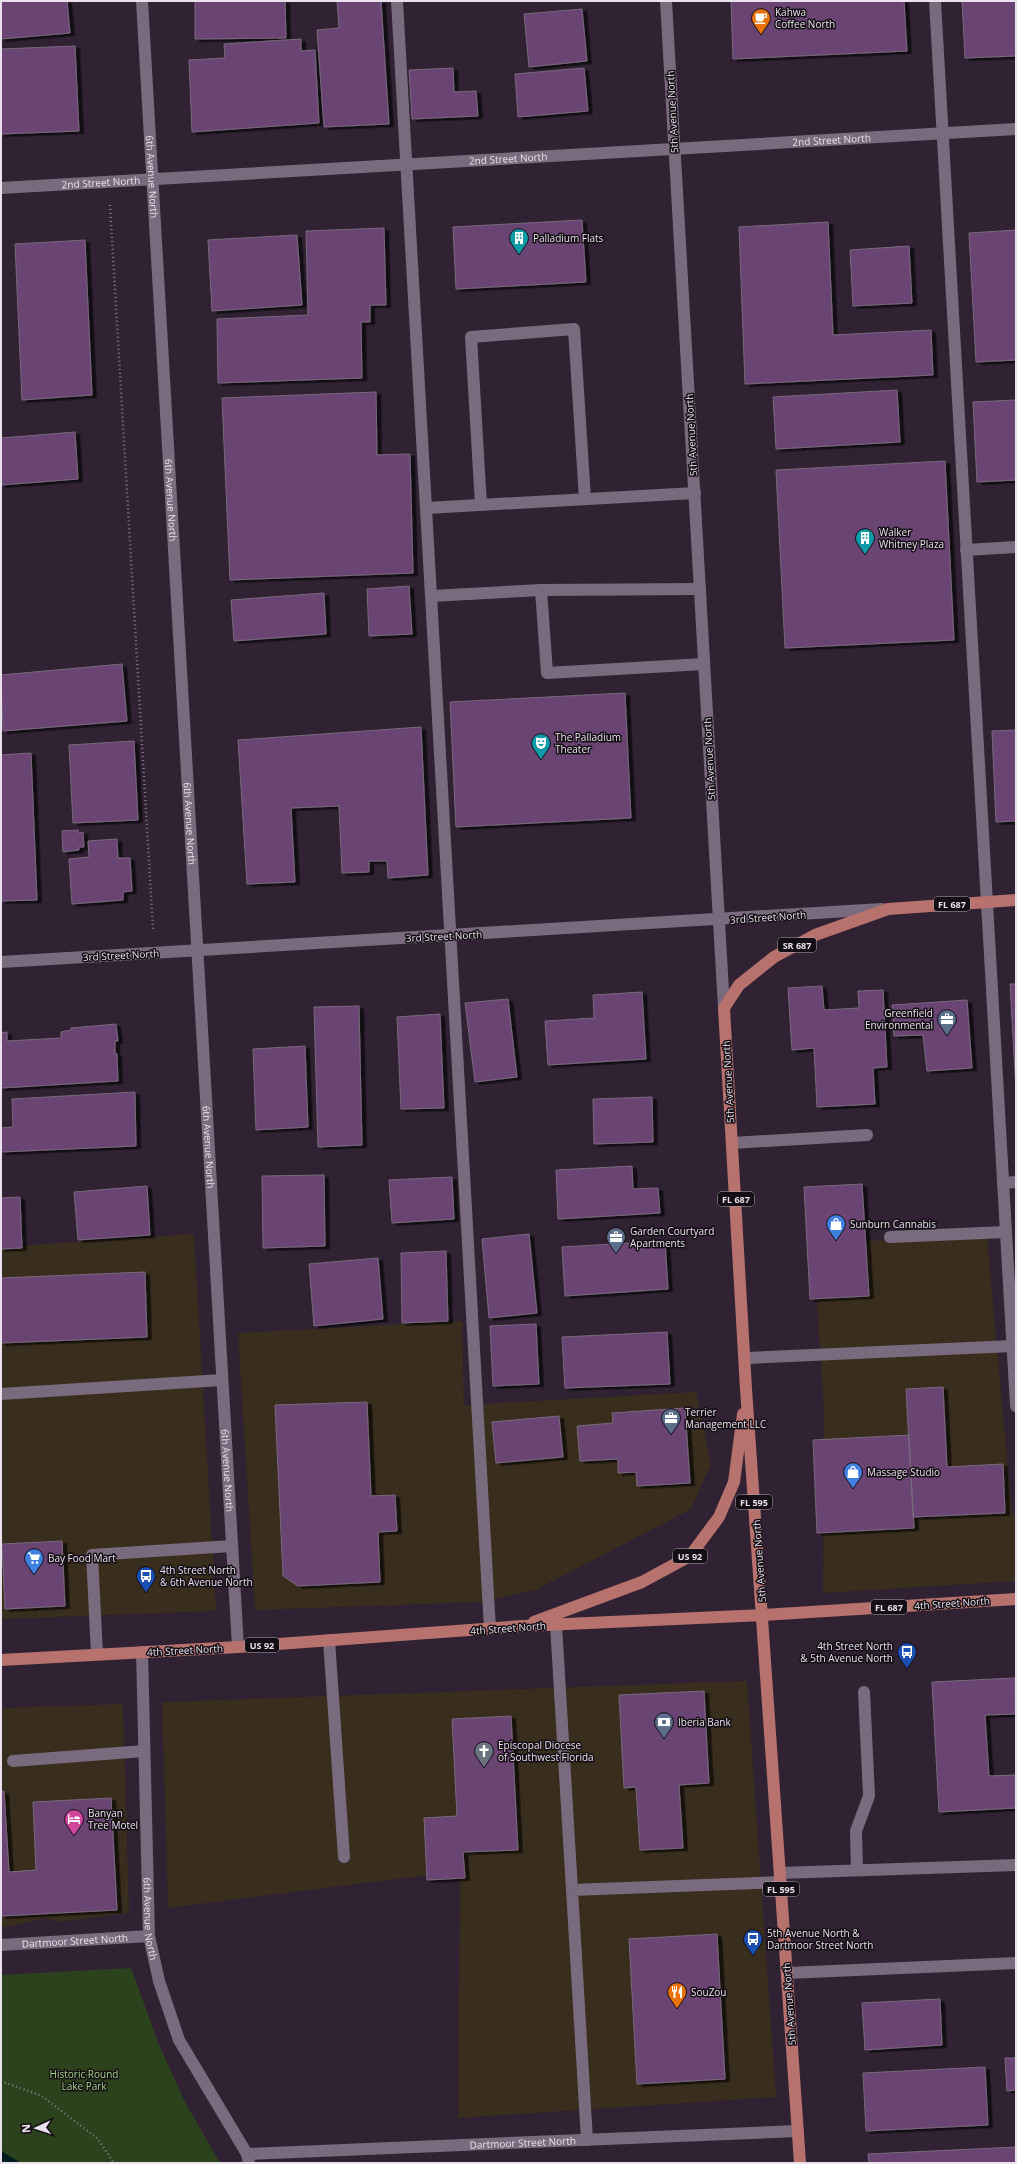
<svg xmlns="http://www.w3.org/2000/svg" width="1017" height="2164" font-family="'Open Sans',sans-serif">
  <defs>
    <filter id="shadow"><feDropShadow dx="4.5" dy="2.5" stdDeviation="0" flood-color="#0009"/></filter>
  </defs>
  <rect width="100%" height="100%" fill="#302233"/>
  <!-- commercial -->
  <path fill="#392d1e" d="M194 1234 216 1611 1 1619V1247Z
    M987 1236 1012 1513 1016 1514V1581L823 1593 824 1411 813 1243Z
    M462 1321 464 1405 696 1392 711 1464 691 1509 538 1589 482 1602 255 1610 238 1333Z
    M747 1681 776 2097 458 2118 460 1871 168 1908 162 1702Z
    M123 1704 129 1913 58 1922 46 1918 1 1928V1708Z"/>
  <!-- green -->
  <path fill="#2c421c" d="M131 1968 159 2045 185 2102 220 2163H1V1975Z"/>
  <!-- water -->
  <path fill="#011c1e" d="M1 2151 21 2163H1Z"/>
  <!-- building -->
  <path fill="#6a4573" stroke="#79697d" filter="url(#shadow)" d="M1 1H67L70 33 1 39Z
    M195 1H285L286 38 195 39Z
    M337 1H381L389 124 324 127 317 30 339 28Z
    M731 1H904L907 51 733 59Z
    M962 1H1016V56L965 58Z
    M582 9 587 61 529 67 524 14Z
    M301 39V51L315 50 319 123 192 132 189 60 225 58 224 44Z
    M75 46 79 131 1 134V49Z
    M453 68 454 92 476 91 478 116 412 119 409 70Z
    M584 68 588 111 518 117 515 74Z
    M582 220 586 282 456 289 453 227Z
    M828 222 833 335 931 330 933 375 745 384 739 227Z
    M384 228 386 305H370V322H361L362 378 218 383 217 319 308 315 306 231Z
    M1016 230V360L976 362 969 233Z
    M297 235 302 305 212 311 208 240Z
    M85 240 92 395 22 400 15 244Z
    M909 246 912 303 853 306 850 250Z
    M897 390 900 442 776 449 773 397Z
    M376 392 377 455 410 454 413 573 230 580 222 398Z
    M1016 400V480L977 482 973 402Z
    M75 432 78 479 1 485V438Z
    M945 461 954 640 785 648 776 470Z
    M409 586 412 634 369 636 367 589Z
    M324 593 326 634 234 641 231 600Z
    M122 664 127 721 3 731 1 675Z
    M625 693 631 818 456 827 450 702Z
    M421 727 428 875 388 878 387 861H369V872L342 873 339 806 291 808 295 882 247 884 238 740Z
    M1016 730V821L996 822 992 731Z
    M134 741 138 820 73 823 69 745Z
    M31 753 37 900 1 901V755Z
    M78 830 79 833 83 832 84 847H79V850L63 852 62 831Z
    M117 839 118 858H130L132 891 123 892V900L72 904 69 859 89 857 88 841Z
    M1010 984H1016V1090Z
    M822 986 824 1010 859 1008 858 991 883 990 887 1067 873 1068 875 1104 817 1107 814 1048 792 1050 788 988Z
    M642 992 646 1059 548 1065 545 1021 594 1018 593 995Z
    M508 999 517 1077 475 1082 465 1003Z
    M967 1000 972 1068 927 1071 923 1035 894 1036 892 1005Z
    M359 1006 362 1145 318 1147 314 1007Z
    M440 1014 444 1108 401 1109 397 1017Z
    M116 1024 118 1041H115V1053L117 1054 118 1081 1 1088V1033L7 1032V1041L61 1038V1032L71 1030V1028Z
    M305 1046 308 1127 256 1130 253 1049Z
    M135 1092 136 1146 1 1152V1128L13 1127 12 1099Z
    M652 1097 653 1142 594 1144 593 1099Z
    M632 1166 633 1189 658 1188 660 1213 558 1219 556 1170Z
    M324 1175 325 1246 263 1248 262 1176Z
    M452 1177 454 1219 392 1223 389 1180Z
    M862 1184 869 1296 810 1299 804 1187Z
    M147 1186 150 1235 78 1240 74 1192Z
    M20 1197 22 1248 1 1249V1198Z
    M529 1234 537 1313 489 1318 482 1239Z
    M665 1241 668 1289 565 1296 562 1247Z
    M446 1251 448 1321 402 1323 401 1253Z
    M378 1258 383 1319 314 1326 309 1264Z
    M145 1272 147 1337 1 1343V1278Z
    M536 1324 539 1384 493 1386 490 1326Z
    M667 1332 670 1384 565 1388 562 1337Z
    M943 1387 947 1467 1003 1464 1005 1513 913 1517 906 1389Z
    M367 1402 371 1496 395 1495 397 1531 378 1532 380 1582 298 1586 283 1576 275 1405Z
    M685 1408 690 1483 637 1486 636 1472 618 1473V1459L580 1461 577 1426 613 1423 612 1413Z
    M559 1416 563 1457 496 1463 492 1422Z
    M909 1435 914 1528 817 1533 813 1440Z
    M62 1541 65 1606 5 1609 2 1544Z
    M1015 1678 1016 1714 985 1715 989 1776 1016 1775V1808L939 1812 932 1682Z
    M704 1691 709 1783 679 1785 683 1848 640 1850 636 1787 624 1788 619 1695Z
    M511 1716 518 1850 463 1852 465 1878 427 1880 424 1818 457 1816 452 1719Z
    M1 1791H4L9 1872 36 1870 33 1802 111 1798 117 1910 1 1916Z
    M717 1934 725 2079 637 2084 629 1939Z
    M940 1999 942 2045 865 2050 862 2003Z
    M1005 2058H1016V2090L1007 2091Z
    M985 2067 988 2125 866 2131 863 2073Z
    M1016 2147V2163H869L868 2154Z"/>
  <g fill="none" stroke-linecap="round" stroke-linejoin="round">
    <!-- path -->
    <path stroke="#847887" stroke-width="2.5" stroke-dasharray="1 3" stroke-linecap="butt" d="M110 205 153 929
      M1 2081 42 2096 98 2139 114 2163"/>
    <!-- minor -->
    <g stroke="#796a7d" stroke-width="12">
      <path id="s1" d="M142 1 238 1647"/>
      <path d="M397 1 490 1629"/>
      <path d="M666 1 724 1008"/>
      <path d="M935 1 1016 1406"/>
      <path id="s2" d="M1 188 1016 129"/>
      <path d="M481 505 471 337 574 329 585 499"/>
      <path d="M427 508 695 493"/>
      <path d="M966 550 1016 547"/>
      <path d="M541 590 547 673 704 664"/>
      <path d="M431 596 541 590 700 589"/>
      <path d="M1 962 882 909"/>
      <path d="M732 1143 867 1135"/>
      <path d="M1003 1183 1016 1182"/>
      <path d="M890 1237 1006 1232"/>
      <path d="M746 1358 1013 1346"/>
      <path d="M1 1394 222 1380"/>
      <path d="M556 1625 572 1890"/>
      <path d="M329 1640 344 1857"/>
      <path id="s3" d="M142 1652 149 1936 159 1981 179 2040 247 2154 249 2163"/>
      <path d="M97 1654 92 1555 232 1546"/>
      <path d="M13 1761 144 1751"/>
      <path d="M857 1870 856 1831 869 1796 864 1692"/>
      <path d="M780 1873 1016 1865"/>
      <path id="s4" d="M1 1945 149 1936"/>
      <path d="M787 1973 1016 1963"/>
      <path d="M587 2140 572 1890 781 1882"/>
      <path id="s5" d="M247 2154 798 2131"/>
    </g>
    <!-- major -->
    <path stroke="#b8726e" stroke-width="12" d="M534 1622 642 1582 690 1556 719 1517 734 1482 743 1414
      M1 1660 238 1647 523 1626 763 1615 1016 1599
      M800 2163 746 1389 724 1008 739 985 774 957 815 935 888 909 1016 900"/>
  </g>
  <!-- icons -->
  <defs>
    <g id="cafe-pin" transform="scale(1)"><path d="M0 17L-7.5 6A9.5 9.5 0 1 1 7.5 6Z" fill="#e8710a" stroke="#140e15"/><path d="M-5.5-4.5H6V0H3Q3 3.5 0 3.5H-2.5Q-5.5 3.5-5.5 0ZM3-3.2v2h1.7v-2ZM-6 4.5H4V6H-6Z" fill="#fff"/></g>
    <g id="building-pin" transform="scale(1)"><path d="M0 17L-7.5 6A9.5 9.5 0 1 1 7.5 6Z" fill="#0f9aa8" stroke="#140e15"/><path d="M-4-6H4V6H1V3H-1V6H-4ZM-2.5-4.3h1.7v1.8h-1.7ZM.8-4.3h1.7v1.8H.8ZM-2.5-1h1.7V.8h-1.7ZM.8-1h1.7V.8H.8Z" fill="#fff"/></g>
    <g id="theatre-pin" transform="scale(1)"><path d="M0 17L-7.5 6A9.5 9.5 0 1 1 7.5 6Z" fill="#0f9aa8" stroke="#140e15"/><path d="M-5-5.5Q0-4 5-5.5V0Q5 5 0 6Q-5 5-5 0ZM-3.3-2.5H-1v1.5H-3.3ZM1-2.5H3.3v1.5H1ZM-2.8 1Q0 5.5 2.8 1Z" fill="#fff"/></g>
    <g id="office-pin" transform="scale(1)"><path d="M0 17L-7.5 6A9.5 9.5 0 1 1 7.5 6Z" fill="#5c6f8a" stroke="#140e15"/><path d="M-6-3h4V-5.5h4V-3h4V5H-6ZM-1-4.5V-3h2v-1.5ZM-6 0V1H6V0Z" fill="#fff"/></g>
    <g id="shop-pin" transform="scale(1)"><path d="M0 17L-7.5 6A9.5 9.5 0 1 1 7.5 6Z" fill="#3f7fe0" stroke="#140e15"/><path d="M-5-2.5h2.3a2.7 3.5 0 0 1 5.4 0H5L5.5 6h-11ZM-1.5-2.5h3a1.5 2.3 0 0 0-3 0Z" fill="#fff"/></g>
    <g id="supermarket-pin" transform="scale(1)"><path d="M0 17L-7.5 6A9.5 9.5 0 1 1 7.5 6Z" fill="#3f7fe0" stroke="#140e15"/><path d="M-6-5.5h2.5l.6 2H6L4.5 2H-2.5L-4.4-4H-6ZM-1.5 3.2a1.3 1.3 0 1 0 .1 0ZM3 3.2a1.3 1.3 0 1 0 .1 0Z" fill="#fff"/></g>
    <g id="bus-pin" transform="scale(1)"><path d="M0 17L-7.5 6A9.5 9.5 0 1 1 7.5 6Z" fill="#1a4fb4" stroke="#140e15"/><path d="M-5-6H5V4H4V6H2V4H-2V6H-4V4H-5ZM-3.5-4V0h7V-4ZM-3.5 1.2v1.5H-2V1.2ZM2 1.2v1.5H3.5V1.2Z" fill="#fff"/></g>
    <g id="bank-pin" transform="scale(1)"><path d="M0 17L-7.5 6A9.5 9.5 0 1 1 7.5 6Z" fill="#5c6f8a" stroke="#140e15"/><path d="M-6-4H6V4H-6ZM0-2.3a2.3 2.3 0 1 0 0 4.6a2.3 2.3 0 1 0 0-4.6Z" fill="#fff"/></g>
    <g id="church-pin" transform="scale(1)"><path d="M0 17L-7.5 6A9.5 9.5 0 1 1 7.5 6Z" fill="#6b7280" stroke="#140e15"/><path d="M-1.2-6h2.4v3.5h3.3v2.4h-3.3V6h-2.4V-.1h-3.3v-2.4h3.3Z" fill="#fff"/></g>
    <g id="hotel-pin" transform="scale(1)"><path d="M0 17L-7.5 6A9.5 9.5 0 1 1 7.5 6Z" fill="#d1479c" stroke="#140e15"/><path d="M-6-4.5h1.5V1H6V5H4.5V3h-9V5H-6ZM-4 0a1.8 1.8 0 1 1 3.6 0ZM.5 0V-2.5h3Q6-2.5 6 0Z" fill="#fff"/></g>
    <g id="restaurant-pin" transform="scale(1)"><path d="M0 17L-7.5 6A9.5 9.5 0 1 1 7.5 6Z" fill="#e8710a" stroke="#140e15"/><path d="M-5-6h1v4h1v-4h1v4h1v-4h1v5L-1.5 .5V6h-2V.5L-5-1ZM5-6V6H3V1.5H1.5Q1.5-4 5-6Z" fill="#fff"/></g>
  </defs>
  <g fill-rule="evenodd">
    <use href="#cafe-pin" x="761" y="18"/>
    <use href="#building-pin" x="519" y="238"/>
    <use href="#building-pin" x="865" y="538"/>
    <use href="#theatre-pin" x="541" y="743"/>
    <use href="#office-pin" x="947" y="1019"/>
    <use href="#shop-pin" x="836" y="1224"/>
    <use href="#office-pin" x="616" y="1237"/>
    <use href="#office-pin" x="671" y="1418"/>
    <use href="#shop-pin" x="853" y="1472"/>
    <use href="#supermarket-pin" x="34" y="1558"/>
    <use href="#bus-pin" x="146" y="1576"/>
    <use href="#bus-pin" x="907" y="1652"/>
    <use href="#bank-pin" x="664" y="1722"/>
    <use href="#church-pin" x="484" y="1751"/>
    <use href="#hotel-pin" x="74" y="1819"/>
    <use href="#bus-pin" x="753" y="1939"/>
    <use href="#restaurant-pin" x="677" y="1992"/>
  </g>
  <g text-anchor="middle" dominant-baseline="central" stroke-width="3" stroke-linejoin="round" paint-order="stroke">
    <!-- shield labels -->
    <g fill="#140e15" stroke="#aaa2ac" stroke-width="1">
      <rect x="934" y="897" width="36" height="14" rx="3"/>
      <rect x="778" y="938" width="38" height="14" rx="3"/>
      <rect x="718" y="1192" width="36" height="14" rx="3"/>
      <rect x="736" y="1495" width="36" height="14" rx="3"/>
      <rect x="673" y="1549" width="34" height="14" rx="3"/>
      <rect x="871" y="1600" width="36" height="14" rx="3"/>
      <rect x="245" y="1638" width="34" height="14" rx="3"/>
      <rect x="763" y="1882" width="36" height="14" rx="3"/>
    </g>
    <g font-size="9" font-weight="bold" fill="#eae1ec">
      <text x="952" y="904">FL 687</text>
      <text x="797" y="945">SR 687</text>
      <text x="736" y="1199">FL 687</text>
      <text x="754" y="1502">FL 595</text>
      <text x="690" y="1556">US 92</text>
      <text x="889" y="1607">FL 687</text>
      <text x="262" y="1645">US 92</text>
      <text x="781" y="1889">FL 595</text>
    </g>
    <!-- poi labels -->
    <g font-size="10" fill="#eae1ec" stroke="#140e15" text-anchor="start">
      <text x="775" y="12">Kahwa<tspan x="775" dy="12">Coffee North</tspan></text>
      <text x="533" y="238">Palladium Flats</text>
      <text x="879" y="532">Walker<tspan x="879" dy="12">Whitney Plaza</tspan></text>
      <text x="555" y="737">The Palladium<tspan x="555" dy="12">Theater</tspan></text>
      <text x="933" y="1013" text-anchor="end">Greenfield<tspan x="933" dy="12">Environmental</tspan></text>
      <text x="850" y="1224">Sunburn Cannabis</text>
      <text x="630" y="1231">Garden Courtyard<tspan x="630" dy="12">Apartments</tspan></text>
      <text x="685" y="1412">Terrier<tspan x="685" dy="12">Management LLC</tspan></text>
      <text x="867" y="1472">Massage Studio</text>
      <text x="48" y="1558">Bay Food Mart</text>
      <text x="160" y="1570">4th Street North<tspan x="160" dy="12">&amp; 6th Avenue North</tspan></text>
      <text x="893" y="1646" text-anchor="end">4th Street North<tspan x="893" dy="12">&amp; 5th Avenue North</tspan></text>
      <text x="678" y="1722">Iberia Bank</text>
      <text x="498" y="1745">Episcopal Diocese<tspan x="498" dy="12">of Southwest Florida</tspan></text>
      <text x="88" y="1813">Banyan<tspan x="88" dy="12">Tree Motel</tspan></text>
      <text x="767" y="1933">5th Avenue North &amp;<tspan x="767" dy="12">Dartmoor Street North</tspan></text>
      <text x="691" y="1992">SouZou</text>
    </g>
    <!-- street labels -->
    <g font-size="10" fill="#eae1ec" stroke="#140e15">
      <text transform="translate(672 112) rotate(-93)">5th Avenue North</text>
      <text stroke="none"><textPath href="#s2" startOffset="832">2nd Street North</textPath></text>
      <text stroke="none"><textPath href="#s2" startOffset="508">2nd Street North</textPath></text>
      <text stroke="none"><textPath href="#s1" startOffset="176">6th Avenue North</textPath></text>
      <text stroke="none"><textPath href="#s2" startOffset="100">2nd Street North</textPath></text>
      <text transform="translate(691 435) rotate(-93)">5th Avenue North</text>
      <text stroke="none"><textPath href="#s1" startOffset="500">6th Avenue North</textPath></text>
      <text transform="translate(709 759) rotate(-93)">5th Avenue North</text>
      <text stroke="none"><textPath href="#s1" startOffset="824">6th Avenue North</textPath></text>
      <text transform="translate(768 917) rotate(-4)">3rd Street North</text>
      <text transform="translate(444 936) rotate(-3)">3rd Street North</text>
      <text transform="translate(121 955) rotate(-3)">3rd Street North</text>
      <text transform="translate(728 1082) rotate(-93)">5th Avenue North</text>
      <text stroke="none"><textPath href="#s1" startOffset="1148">6th Avenue North</textPath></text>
      <text stroke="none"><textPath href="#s1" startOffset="1472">6th Avenue North</textPath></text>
      <text transform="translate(759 1561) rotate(-94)">5th Avenue North</text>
      <text transform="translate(952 1603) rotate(-4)">4th Street North</text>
      <text transform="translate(508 1628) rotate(-4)">4th Street North</text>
      <text transform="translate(185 1650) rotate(-3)">4th Street North</text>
      <text stroke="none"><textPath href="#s3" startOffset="267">6th Avenue North</textPath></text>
      <text stroke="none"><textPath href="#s4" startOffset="74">Dartmoor Street North</textPath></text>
      <text transform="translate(789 2004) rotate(-94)">5th Avenue North</text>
      <text stroke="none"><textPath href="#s5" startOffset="276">Dartmoor Street North</textPath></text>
    </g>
    <!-- park labels -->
    <g font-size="10" fill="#a5d485" stroke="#140e15">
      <text x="84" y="2074">Historic Round<tspan x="84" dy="12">Lake Park</tspan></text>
    </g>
  </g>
  <!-- border -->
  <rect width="1017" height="2164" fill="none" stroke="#eae1ec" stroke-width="4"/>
  <!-- north arrow -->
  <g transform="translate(36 2128) rotate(267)" stroke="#140e15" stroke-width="3" paint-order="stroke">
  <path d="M0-3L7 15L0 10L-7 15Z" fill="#eae1ec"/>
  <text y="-6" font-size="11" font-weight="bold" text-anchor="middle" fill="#eae1ec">N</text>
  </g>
</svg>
